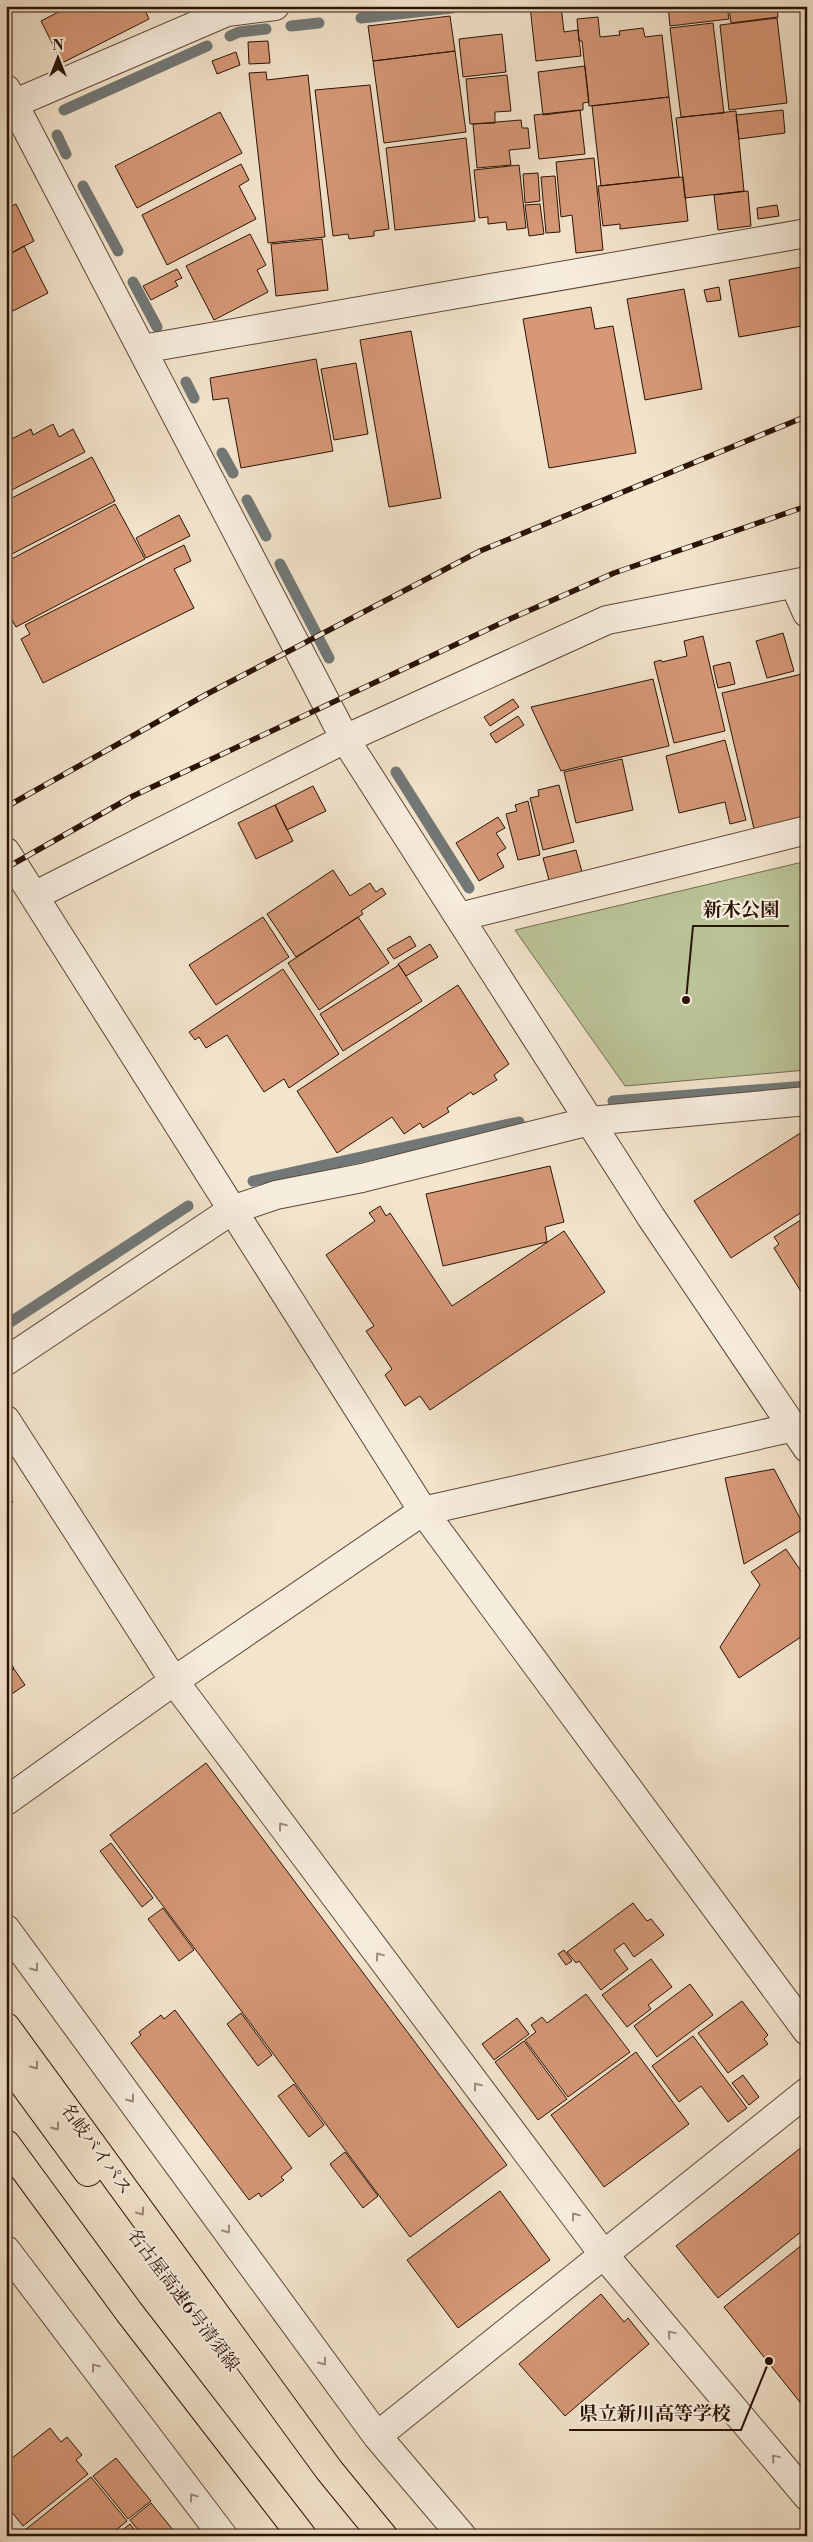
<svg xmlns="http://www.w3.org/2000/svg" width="813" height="2542" font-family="'Libre Bodoni','Noto Serif JP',serif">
  <rect width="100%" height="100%" fill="#f3e4cc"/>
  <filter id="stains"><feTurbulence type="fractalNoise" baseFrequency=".004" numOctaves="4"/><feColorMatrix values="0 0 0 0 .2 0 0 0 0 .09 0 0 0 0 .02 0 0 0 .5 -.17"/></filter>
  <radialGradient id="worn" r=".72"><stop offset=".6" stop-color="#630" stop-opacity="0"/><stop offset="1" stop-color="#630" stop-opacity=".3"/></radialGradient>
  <!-- green -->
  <path fill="#bac498" stroke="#726c4e" d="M807 861V1070L625 1086 515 930Z"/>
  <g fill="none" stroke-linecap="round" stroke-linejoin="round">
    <!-- stream -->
    <path stroke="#727877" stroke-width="11" d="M361 18 452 8
      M291 26 319 23
      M230 36 239 32 266 29
      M64 110 207 46
      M57 135 66 154
      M83 186 118 251
      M133 282 157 327
      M186 382 194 398
      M222 453 233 473
      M247 500 266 536
      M280 564 329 658
      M396 772 469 888
      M613 1101 807 1086
      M253 1181 519 1122
      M6 1325 188 1206"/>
  </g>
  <!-- building -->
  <path fill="#d69877" stroke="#2b1305" d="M70 6H143L149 19 62 63 41 21Z
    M152 6H195L188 9 157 11Z
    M530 6H561L564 32 578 30 581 56 536 61Z
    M668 6H727L729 19 670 26Z
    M729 6H777L778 17 731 23Z
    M450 16 455 51 373 61 368 26Z
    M598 17 600 37 620 35 619 31 643 28 645 37 662 35 669 97 589 106 582 41H579L577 19Z
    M777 18 787 103 729 110 720 25Z
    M713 23 724 113 681 117 670 28Z
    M502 34 506 72 463 77 459 39Z
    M268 41 270 63 249 64 248 42Z
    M455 51 466 132 384 143 373 61Z
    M236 52 240 65 217 74 212 61Z
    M585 66 589 102 583 103V110L543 115 538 72Z
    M266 72 267 80 308 75 325 237 268 243 249 73Z
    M507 75 511 111 495 112V123L470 124 466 79Z
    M370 85 389 229 374 231V236L349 239 348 234 333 236 315 90Z
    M669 97 679 177 601 186 592 106Z
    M580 110 585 154 539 159 534 115Z
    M783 110 785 133 739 139 736 115Z
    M736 111 744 191 685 198 676 118Z
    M220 112 242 153 137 208 115 166Z
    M521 120 522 128H528L530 148 509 150 511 165 477 168 473 124Z
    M466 138 475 221 395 230 386 148Z
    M594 158 603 250 576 253 572 215 561 217 556 162Z
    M241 164 249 180 239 186 256 219 167 265 142 215Z
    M519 165 526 228 507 230 506 222 488 224V217L479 218 474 170Z
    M538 173 540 201 525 203 523 174Z
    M555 176 560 232 546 233 541 177Z
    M683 177 688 221 620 229V224L603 226 598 186Z
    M748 191 751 226 718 230 714 195Z
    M16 204 34 241 6 256V209Z
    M540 204 544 234 529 236 525 205Z
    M777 205 779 216 758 219 757 208Z
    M250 234 266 265 257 270 268 292 214 320 186 266Z
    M322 239 328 290 276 296 271 244Z
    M24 246 48 293 13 311 6 298V256Z
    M807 266V325L739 337 729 280Z
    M177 269 182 278 175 281 178 286 151 300 143 286Z
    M719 287 721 300 707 302 704 290Z
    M684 289 702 389 645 400 627 299Z
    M6 298 12 310 6 313Z
    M591 307 595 329 613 326 636 453 549 468 523 319Z
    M411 331 441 498 389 507 360 340Z
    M316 359 333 451 241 468 228 398 213 400 210 378Z
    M356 363 368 434 334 440 321 369Z
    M53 424 59 437 73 429 85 452 6 493V442L31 429 33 435Z
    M92 457 115 501 6 557V501Z
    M115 504 145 559 16 627 6 609V562Z
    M179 515 190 536 146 558 136 538Z
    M184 545 191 561 174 569 194 608 43 683 21 639 30 634 25 625Z
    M783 633 794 671 767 678 756 641Z
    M703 636 725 731 674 743 654 662 661 660 662 662 687 656 684 641Z
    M730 662 735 684 718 688 713 666Z
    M802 674 807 696V821L755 833 722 693Z
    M653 679 669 746 561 771 531 707Z
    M513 699 519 707 490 726 484 717Z
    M518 716 524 725 496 743 490 734Z
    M725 740 746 820 730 824 725 802 679 813 666 756Z
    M622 759 633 810 576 823 564 772Z
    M559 785 574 842 543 850 530 798 539 796 538 790Z
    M313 786 326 811 287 830 275 805Z
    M528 801 540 855 518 860 506 814 517 811 515 805Z
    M275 805 293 841 256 859 238 823Z
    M498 817 505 828 496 833 506 848 497 854 504 867 479 881 456 843Z
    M576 850 582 872 549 880 543 858Z
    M333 870 350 896 370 883 376 892 382 888 386 894 361 911 363 914 296 957 267 914Z
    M263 917 289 957 216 1005 189 965Z
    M358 917 389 963 319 1010 288 963Z
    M410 936 416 946 394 959 387 949Z
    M430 944 438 957 406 976 398 964Z
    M399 965 422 1001 343 1051 320 1014Z
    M283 969 339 1054 289 1088 284 1079 264 1092 227 1035 206 1048 199 1037 195 1040 189 1032Z
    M458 985 509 1064 494 1075 497 1080 473 1095 471 1092 447 1108 449 1112 423 1128 420 1123 404 1134 392 1117 337 1153 297 1091Z
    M802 1132 805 1210 731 1258 694 1201Z
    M550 1166 564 1222 545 1227 547 1242 443 1266 426 1194Z
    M380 1206 386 1216 390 1213 452 1306 564 1231 605 1292 430 1410 420 1396 405 1406 385 1375 392 1369 366 1331 374 1326 326 1255 375 1221 369 1213Z
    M807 1216V1298H805L774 1248 779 1244 774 1237Z
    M774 1469 805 1528 744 1564 725 1478Z
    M6 1492 13 1502 6 1506Z
    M786 1549 807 1580V1633L739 1678 720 1647 760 1585 751 1572Z
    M6 1657 14 1668 6 1673Z
    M14 1669 25 1685 6 1698V1674Z
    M206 1763 507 2165 410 2237 110 1835Z
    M111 1843 153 1898 142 1907 100 1851Z
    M633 1903 647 1921 651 1919 664 1935 634 1957 624 1943 614 1950 628 1969 601 1990 579 1961 576 1963 567 1952Z
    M163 1908 194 1950 179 1961 148 1919Z
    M564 1950 572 1961 566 1965 558 1954Z
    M651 1959 672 1987 648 2005 651 2009 627 2027 602 1995Z
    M690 1984 713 2015 657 2057 634 2026Z
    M586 1994 630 2052 568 2097 525 2040 536 2032 531 2025 542 2017 547 2023Z
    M742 2001 768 2035 764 2039 768 2044 728 2073 698 2033Z
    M175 2010 292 2168 281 2177 284 2180 261 2197 259 2193 249 2200 131 2043 141 2035 139 2032 161 2015 164 2019Z
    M241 2013 272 2055 258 2066 227 2024Z
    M517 2018 529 2034 494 2060 482 2044Z
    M693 2036 747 2108 728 2122 701 2086 679 2102 652 2066Z
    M524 2041 567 2099 538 2120 495 2062Z
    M636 2052 689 2124 604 2187 551 2115Z
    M743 2075 759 2097 749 2105 732 2083Z
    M294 2084 324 2125 309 2137 278 2096Z
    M807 2143V2227L718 2298 676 2246Z
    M345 2152 378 2196 363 2208 330 2164Z
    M500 2191 550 2260 458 2328 407 2260Z
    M807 2241V2403L803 2406 724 2307Z
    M601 2294 624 2322 628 2318 649 2344 565 2416 519 2364Z
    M50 2428 61 2442 67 2437 82 2455 76 2460 88 2474 23 2526 6 2505V2463Z
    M116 2458 151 2501 128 2519 93 2476Z
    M91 2477 127 2521 109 2536H30L25 2530Z
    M151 2503 178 2536H143L130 2520Z
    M130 2524 139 2536H115Z"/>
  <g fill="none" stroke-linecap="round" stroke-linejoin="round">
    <!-- street casing -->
    <g stroke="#5d4737" stroke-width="30">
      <path id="street" d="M6 89 345 739 651 1217 807 1448
        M6 107 227 12 275 6
        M142 349 807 233
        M794 584 807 613
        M6 852 423 1511 807 2031
        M34 896 345 739 607 620 807 581
        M459 917 807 830
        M6 1361 232 1210 276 1195 362 1178 590 1121 807 1101
        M6 1420 174 1681 604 2255 807 2496
        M6 1801 174 1681 423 1511 794 1427H807
        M6 1929 377 2436 462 2536
        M6 2250 223 2536
        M377 2436 807 2092"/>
    </g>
    <!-- highway casing -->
    <g stroke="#2b1305" stroke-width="30">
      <path id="highway" d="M6 2027 329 2470 383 2536
        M6 2060 88 2172
        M6 2144 129 2312 302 2536"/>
    </g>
    <!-- street -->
    <use href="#street" stroke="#f7edde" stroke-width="28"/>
    <!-- highway -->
    <use href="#highway" stroke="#f3e4cc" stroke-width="28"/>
    <!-- rail casing -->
    <g stroke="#2b1305" stroke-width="5.5">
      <path id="rail" d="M6 807 207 694 480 551 807 416
        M6 868 133 796 510 619 614 573 807 506"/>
    </g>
    <!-- rail -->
    <use href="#rail" stroke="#f7edde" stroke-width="4" stroke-dasharray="11" stroke-linecap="butt"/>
  </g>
  <!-- one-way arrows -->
  <defs><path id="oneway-chevron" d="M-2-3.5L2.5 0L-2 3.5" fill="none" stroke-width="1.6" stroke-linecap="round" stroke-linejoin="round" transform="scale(1.25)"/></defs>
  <g stroke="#9b8b7c">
    <use href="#oneway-chevron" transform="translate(282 1826) rotate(-127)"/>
    <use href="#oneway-chevron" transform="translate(379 1956) rotate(-127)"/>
    <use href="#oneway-chevron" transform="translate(35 1968) rotate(54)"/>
    <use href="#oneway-chevron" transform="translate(477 2086) rotate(-127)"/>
    <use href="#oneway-chevron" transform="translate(131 2099) rotate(54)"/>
    <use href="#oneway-chevron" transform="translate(575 2216) rotate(-127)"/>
    <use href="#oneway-chevron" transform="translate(227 2230) rotate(54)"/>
    <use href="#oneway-chevron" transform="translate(671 2334) rotate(-130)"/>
    <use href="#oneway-chevron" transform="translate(323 2362) rotate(54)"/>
    <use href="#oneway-chevron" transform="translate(95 2367) rotate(-127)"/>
    <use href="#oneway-chevron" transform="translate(775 2458) rotate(-130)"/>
    <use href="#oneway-chevron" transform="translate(193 2497) rotate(-127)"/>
  </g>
  <g stroke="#998672">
    <use href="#oneway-chevron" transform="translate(35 2066) rotate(54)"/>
    <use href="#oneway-chevron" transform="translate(56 2127) rotate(54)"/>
    <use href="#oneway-chevron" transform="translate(141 2212) rotate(54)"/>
  </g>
  <g text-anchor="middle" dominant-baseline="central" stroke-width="4.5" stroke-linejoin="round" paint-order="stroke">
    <!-- street labels -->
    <g font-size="18" fill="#2b1305" stroke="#f7edde">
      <text transform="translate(96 2149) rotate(54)">名岐バイパス</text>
      <text transform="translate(183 2300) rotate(53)">名古屋高速6号清須線</text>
    </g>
  </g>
  <!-- callouts -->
  <path fill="none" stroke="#2b1305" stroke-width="2" d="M686 1000L693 926H789M769 2361L741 2430H569"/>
  <g fill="#2b1305" stroke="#f7edde" stroke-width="2">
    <circle cx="686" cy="1000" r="5"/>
    <circle cx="769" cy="2361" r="5"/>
  </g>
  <g font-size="19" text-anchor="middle" font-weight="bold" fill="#2b1305" stroke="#f7edde" stroke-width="4.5" stroke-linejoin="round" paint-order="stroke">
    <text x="741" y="916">新木公園</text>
    <text x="655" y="2420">県立新川高等学校</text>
  </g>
  <!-- margin -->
  <rect width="813" height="2542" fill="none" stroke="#f3e4cc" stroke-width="25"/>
  <rect x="8" y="8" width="798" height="2527" fill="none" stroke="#2b1305" stroke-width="2.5"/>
  <rect x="12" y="12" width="788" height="2517" fill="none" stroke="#2b1305"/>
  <!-- north arrow -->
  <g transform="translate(58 58)" stroke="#f7edde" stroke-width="4" paint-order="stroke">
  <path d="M0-4L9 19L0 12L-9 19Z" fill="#2b1305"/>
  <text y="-8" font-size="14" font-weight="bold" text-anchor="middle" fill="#2b1305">N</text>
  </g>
  <rect width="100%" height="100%" filter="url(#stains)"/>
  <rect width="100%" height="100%" fill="url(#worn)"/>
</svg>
